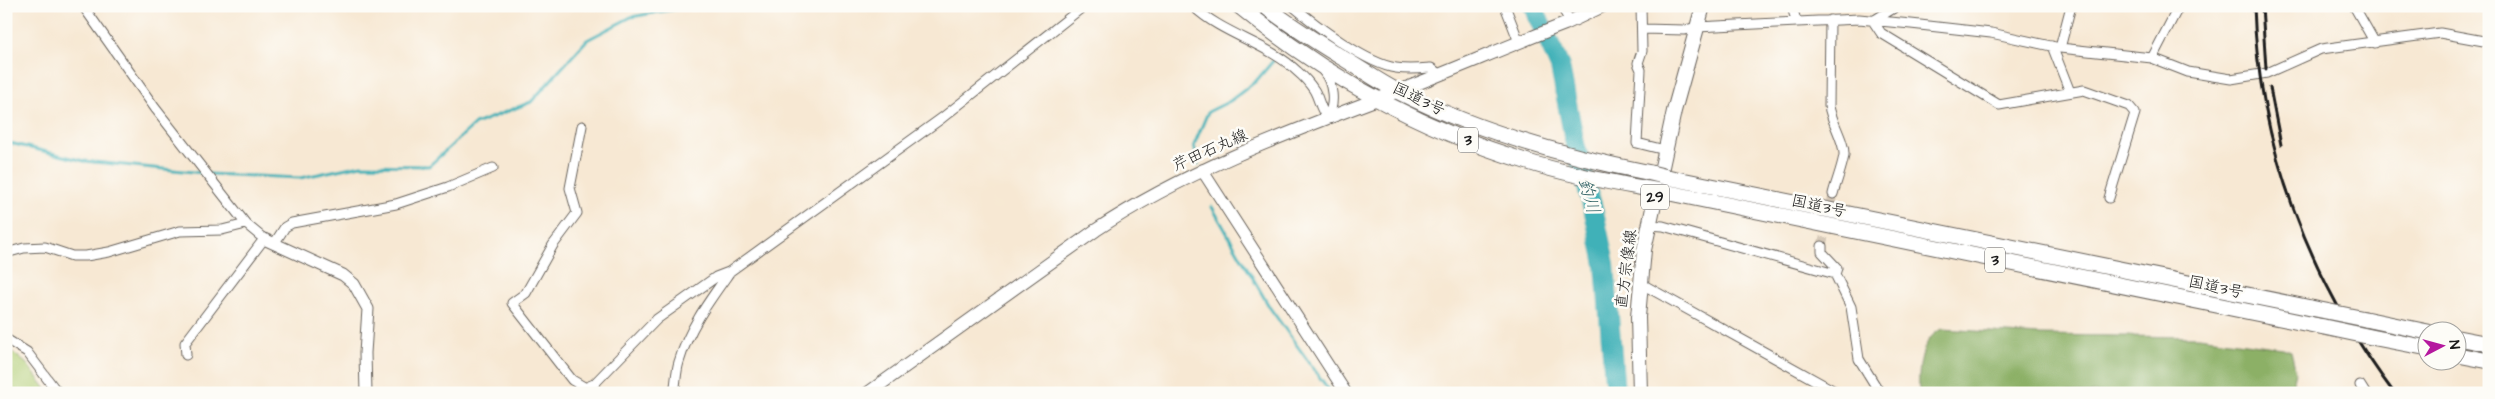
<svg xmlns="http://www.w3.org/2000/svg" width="2495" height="399" font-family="'Architects Daughter','Klee One',sans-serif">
  <rect width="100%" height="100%" fill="#fdfcf7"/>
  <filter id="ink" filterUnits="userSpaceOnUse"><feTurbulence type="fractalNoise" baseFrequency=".02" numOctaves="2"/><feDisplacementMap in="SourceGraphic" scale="10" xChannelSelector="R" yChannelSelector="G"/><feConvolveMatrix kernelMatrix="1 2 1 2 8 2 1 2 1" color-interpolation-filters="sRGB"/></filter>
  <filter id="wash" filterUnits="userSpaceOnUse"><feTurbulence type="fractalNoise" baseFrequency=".0096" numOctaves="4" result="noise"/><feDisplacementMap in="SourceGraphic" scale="20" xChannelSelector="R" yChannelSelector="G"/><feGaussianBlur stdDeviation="1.12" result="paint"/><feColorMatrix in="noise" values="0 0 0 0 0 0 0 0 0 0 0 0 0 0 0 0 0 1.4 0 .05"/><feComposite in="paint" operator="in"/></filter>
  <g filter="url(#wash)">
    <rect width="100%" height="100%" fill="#f7e8d3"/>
    <!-- green -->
    <path fill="#b0cd74" stroke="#667448" d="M6 347 27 364 49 393H6Z"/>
    <!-- forest -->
    <path fill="#8cb066" stroke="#546641" d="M1942 329 2040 335 2199 337 2283 348 2291 351 2296 372 2291 393H1919C1918 371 1920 338 1942 329Z"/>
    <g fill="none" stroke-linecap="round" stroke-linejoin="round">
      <!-- stream -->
      <path stroke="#40b1b8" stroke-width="3" d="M1303 6 1305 11
        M6 142 84 161 203 173
        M1198 164 1194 145 1208 112 1230 101 1256 81 1273 61
        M209 174 300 178 361 165 429 166 475 124 531 102 587 40 631 17 693 6
        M1212 207 1270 308 1331 393"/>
      <!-- river -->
      <path stroke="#40b1b8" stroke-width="20" d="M1533 6 1560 67 1575 144 1594 212 1605 264 1615 393"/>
    </g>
  </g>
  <g filter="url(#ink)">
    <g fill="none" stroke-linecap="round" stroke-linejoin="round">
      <!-- minor-tunnel -->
      <path stroke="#d6c9b8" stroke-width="9" stroke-dasharray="9 4.5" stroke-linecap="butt" d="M1822 246 1833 194"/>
      <!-- minor casing -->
      <g stroke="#69635c" stroke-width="11">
        <path id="minor" d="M83 6 155 108 246 224 264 239 185 343 186 355
          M1193 6C1223 35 1268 43 1298 72 1304 77 1310 84 1314 90 1319 98 1320 110 1327 117 1336 105 1333 82 1323 71
          M1293 6C1315 25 1367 64 1396 68 1408 70 1419 69 1431 68L1439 74
          M1505 6 1519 42
          M1561 6 1570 21
          M1641 6 1642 51 1638 63 1641 70 1637 143 1665 150
          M1792 6 1796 21
          M2354 6 2375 43
          M1830 20 1829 106C1831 121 1845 142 1844 155 1842 168 1836 182 1833 194
          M1873 21 1881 33 1999 105 2084 90 2129 106 2135 113 2109 198
          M1873 21 1897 6
          M1642 29 1685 30 1697 27 1859 19 1911 24 1991 33 2060 48 2152 58 2188 72 2231 79 2267 73 2321 49 2440 33 2489 42
          M2052 46 2070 92
          M2060 48 2071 6
          M2152 58 2179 6
          M582 126 570 188 577 213 553 245 526 293 512 303 572 380 584 387 588 393
          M1649 225 1663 226 1835 274 1851 307 1859 359 1880 393
          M274 244 285 227 292 223 396 204 448 187 493 168
          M1822 246V252L1837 268 1835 274
          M6 253 24 248 45 247 72 256H86L109 252 180 231 222 230 246 224
          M1640 283 1838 393
          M6 339 27 352 58 393
          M2360 385 2365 393
          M573 393 594 384 657 319 716 277 729 272 942 118 1084 6
          M674 393C676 383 676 371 679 362 689 328 709 301 729 273"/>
      </g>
      <!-- tertiary casing -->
      <g stroke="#69635c" stroke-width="13">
        <path id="tertiary" d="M1202 170 1346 393
          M264 239 343 275 354 284 368 309 365 353 366 393"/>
      </g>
      <!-- secondary casing -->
      <g stroke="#69635c" stroke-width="14">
        <path id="secondary" d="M868 393 1096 230C1188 169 1293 131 1396 92 1453 70 1508 46 1565 24L1603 6"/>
      </g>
      <!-- primary casing -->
      <g stroke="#69635c" stroke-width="16">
        <path id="primary" d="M1640 393 1638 317 1644 250 1674 111 1703 6"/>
      </g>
      <!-- trunk casing -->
      <g stroke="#69635c" stroke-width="17">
        <path id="trunk" d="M1239 6C1323 75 1421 129 1525 161 1565 174 1606 181 1648 189
          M1265 6C1289 25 1315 41 1341 57 1360 68 1379 82 1399 92 1479 132 1563 156 1651 173
          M1667 177 2311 308
          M1665 192 2324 327
          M2365 319 2428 332
          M2376 338 2428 348
          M2458 338 2489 344
          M2458 355 2489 361"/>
      </g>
      <!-- minor -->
      <use href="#minor" stroke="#fff" stroke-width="9"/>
      <!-- tertiary -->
      <use href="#tertiary" stroke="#fff" stroke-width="11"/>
      <!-- secondary -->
      <use href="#secondary" stroke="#fff" stroke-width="12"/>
      <!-- primary -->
      <use href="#primary" stroke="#fff" stroke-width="14"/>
      <!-- trunk -->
      <use href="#trunk" stroke="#fff" stroke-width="15"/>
      <!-- rail -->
      <path stroke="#1c1c1c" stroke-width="3" d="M2254 6C2258 146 2310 281 2394 393
        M2262 6 2266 69
        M2270 88 2281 145"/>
      <!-- trunk-bridge casing -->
      <g stroke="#69635c" stroke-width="17" stroke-linecap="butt">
        <path id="trunk-bridge" d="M1651 173 1667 177
          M1648 189 1665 192
          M2311 308 2365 319
          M2324 327 2376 338"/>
      </g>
      <!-- trunk-bridge -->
      <use href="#trunk-bridge" stroke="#fff" stroke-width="15"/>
    </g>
  </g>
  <g text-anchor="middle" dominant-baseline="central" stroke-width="5" stroke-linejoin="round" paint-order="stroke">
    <!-- shield labels -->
    <g fill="#fdfcf7" stroke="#605f5e" stroke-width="1">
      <rect x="1458" y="127.5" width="20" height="25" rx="4"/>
      <rect x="1641" y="184.5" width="28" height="25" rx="4"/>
      <rect x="1985" y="247.5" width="20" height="25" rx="4"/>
    </g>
    <g font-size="15" font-weight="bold" fill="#1c1c1c">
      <text x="1468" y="140">3</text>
      <text x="1655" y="197">29</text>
      <text x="1995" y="260">3</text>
    </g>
    <!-- street labels -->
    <g font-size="16" fill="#1c1c1c" stroke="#fdfcf7">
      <text transform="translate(1419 99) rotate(26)">国道3号</text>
      <text transform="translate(1210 150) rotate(-24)">芹田石丸線</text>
      <text transform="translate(1819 206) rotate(12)">国道3号</text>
      <text transform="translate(1626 269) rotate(-83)">直方宗像線</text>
      <text transform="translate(2216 287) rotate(12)">国道3号</text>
    </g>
    <!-- water labels -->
    <g font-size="18" font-style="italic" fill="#2c5f62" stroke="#fdfcf7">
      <text transform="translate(1589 196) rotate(75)">釣川</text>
    </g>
  </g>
  <!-- margin -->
  <rect width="2495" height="399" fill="none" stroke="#fdfcf7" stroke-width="25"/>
  <!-- north arrow -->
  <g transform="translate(2442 346) rotate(84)"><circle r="24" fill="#fdfcf7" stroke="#a3a29f"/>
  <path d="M0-4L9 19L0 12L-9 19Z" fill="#b5179e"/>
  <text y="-8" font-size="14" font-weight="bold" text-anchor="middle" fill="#1c1c1c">N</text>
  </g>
</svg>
